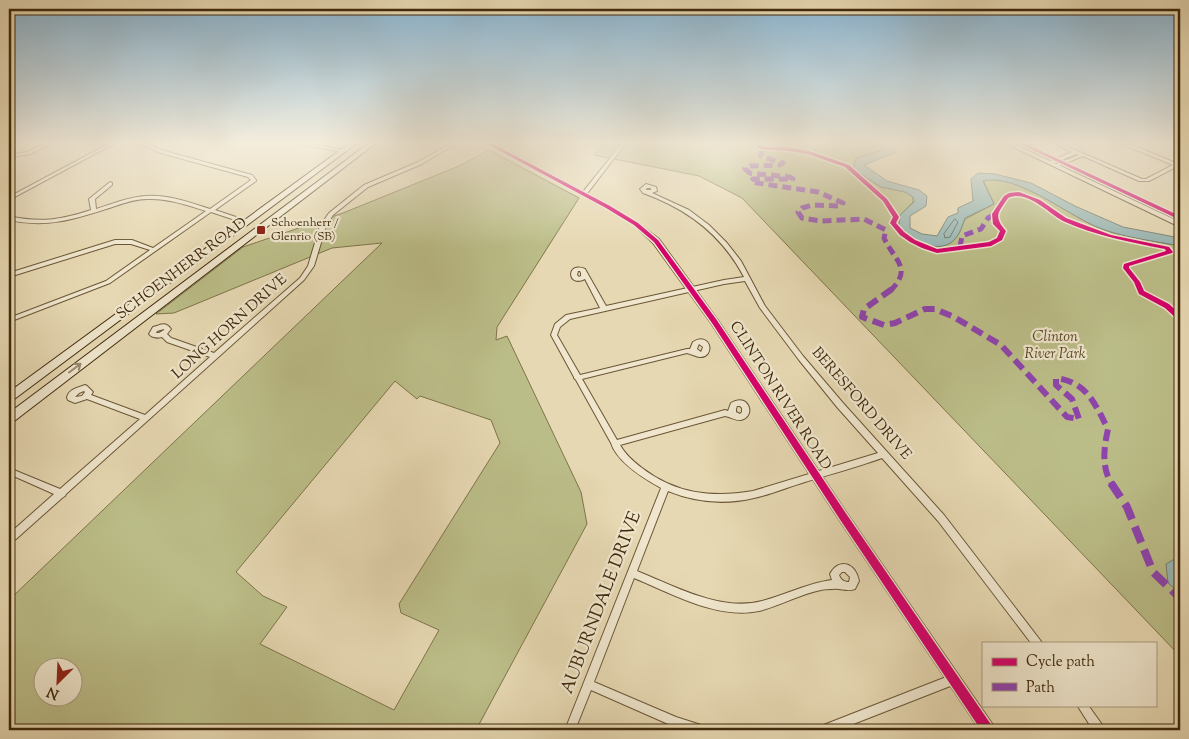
<svg xmlns="http://www.w3.org/2000/svg" width="1189" height="739" font-family="'Sorts Mill Goudy',serif">
  <rect width="100%" height="100%" fill="#e6d8b2"/>
  <filter id="stains"><feTurbulence type="fractalNoise" baseFrequency=".004" numOctaves="4"/><feColorMatrix values="0 0 0 0 .2 0 0 0 0 .09 0 0 0 0 .02 0 0 0 .5 -.17"/></filter>
  <radialGradient id="worn" r=".72"><stop offset=".6" stop-color="#630" stop-opacity="0"/><stop offset="1" stop-color="#630" stop-opacity=".3"/></radialGradient>
  <!-- green -->
  <path fill="#bbbd88" stroke="#7e744a" fill-rule="evenodd" d="M603 143H879L882 145 883 150 856 158 853 169 881 187 905 192 913 197V202L900 215 899 225C910 239 938 255 954 240 960 234 962 226 965 219L994 204 983 180C1024 175 1065 215 1102 229 1126 238 1155 241 1180 246V291L1174 304 1180 311V656L742 198 699 176 594 155Z
    M489 150 579 198 497 327 496 340 507 336 581 492 587 524 476 730H9V600L382 243 332 248 174 313 156 314 243 247 343 213 459 166ZM395 381 417 399 420 396 491 420 500 443 399 604 401 613 439 630 394 710 260 644 287 607 263 596 236 572ZM42 666H72V696H42Z"/>
  <!-- water -->
  <path fill="#9ab8b6" stroke="#767f72" d="M879 143H888L897 152 864 165 887 181 919 190 927 196 926 206 910 216V228L922 234 937 236 948 217 958 213V208L973 201 971 179 978 173 995 174 1031 183 1075 206 1123 227 1180 238V246C1155 241 1126 238 1102 229 1069 217 1018 173 983 181L994 204 965 218C962 226 960 234 954 240 938 256 910 239 899 225L900 215 914 202 913 197 905 192 881 187 853 169 856 158 884 150 882 145Z
    M1180 556V593L1168 583 1166 564Z"/>
  <g fill="none" stroke-linecap="round" stroke-linejoin="round">
    <!-- shore -->
    <path stroke="#6d7161" stroke-width="1" d="M955 219 958 222 950 237 945 238 944 234Z"/>
    <!-- minor casing -->
    <g stroke="#6a5636" stroke-width="2">
      <path id="minor" d="M9 143H11L15 149V154L27 152 47 143H52L30 154 13 157 11 161H9V157L10 152Z
        M110 143H115L9 200V197Z
        M141 143H146L161 150 252 175 256 180V181L215 210 248 221V223H244L211 212 110 283 9 322V318L106 281 150 250 131 244H115L9 277V273L115 240H132L153 248 206 211C187 205 167 198 147 199 133 199 119 205 106 209 72 220 45 228 9 220V216C40 223 61 220 91 210L89 199 110 182 112 183V185L95 199 96 209C112 204 129 197 145 196 166 194 189 202 210 209L251 180 248 177 157 152Z
        M297 143H305L343 150 345 151 343 152 299 144Z
        M452 143H457L422 164 368 187 333 215 326 226 314 266 304 280 66 494 65 496 62 498 16 539 13 540 10 539 9 536 10 533 54 494 9 474V468L60 489 140 419 87 399 75 403 68 400 67 398C68 389 78 388 85 385L87 386 93 392 91 395 145 415 210 357 167 342 162 337C158 338 152 338 149 334L153 327C161 325 165 321 171 329L167 334 171 338 214 353 300 278 308 266 320 226 329 213 364 185 418 162ZM164 329V330L159 333H156L157 331ZM84 391 85 392 82 396 75 397 79 393Z
        M622 143H626L586 195H582V193Z
        M1054 143H1059L1142 179H1146L1173 165 1122 144V143H1127L1176 163 1180 162V165L1149 181H1139L1083 156 1056 167 1054 166V165L1079 155 1076 154 1052 164H1048V162L1072 152Z
        M646 184 656 187 657 191 652 193 689 210 709 225 727 243 741 261 765 306 803 356 843 403 944 515 1040 640 1042 643H1031L938 521 882 458C857 467 831 474 805 482 788 487 772 494 754 498 725 505 695 502 668 491L637 571C674 586 721 612 762 601 786 595 807 583 832 580L830 574C839 557 856 563 859 581L855 589C847 592 841 588 833 589 829 589 825 589 821 590 800 594 780 606 759 611 717 620 671 593 634 578L594 682 676 717 704 726 705 730H684L675 727 591 690 575 730H565L661 488C643 478 617 462 611 443L576 380 574 378V377L551 335 555 324 566 315 600 308 585 279C567 288 566 261 585 269L606 306 724 280 744 277C722 235 688 209 643 193L640 189ZM647 188H651V190H646V189ZM578 271H580L581 273V276L579 277 577 275ZM745 281 760 308 799 360 837 407 878 453 753 491C712 498 676 494 642 468 634 462 625 454 620 445L725 416C731 417 736 421 741 420 757 416 748 392 731 403L728 411 725 410 617 440 582 379 687 353C691 354 695 356 699 357 716 358 711 331 693 342L690 349H687L580 375 557 335 560 327 570 319 724 284ZM699 344 703 347 702 350 701 352 697 349 698 346ZM737 406H740L742 408V412L740 414 736 412V409ZM842 572H845L850 577 849 582C844 582 841 580 839 575Z
        M954 674 958 675 959 679 958 683 838 730H820L821 726Z
        M1077 705H1088L1103 726 1104 730H1093Z"/>
    </g>
    <!-- tertiary casing -->
    <g stroke="#6a5636" stroke-width="2">
      <path id="tertiary" d="M485 143H492L610 206 638 223 659 239 717 319 848 515 993 725 995 730H980L840 521 711 323 653 243 634 225 606 208Z
        M1005 143H1012L1180 222V227Z"/>
    </g>
    <!-- secondary casing -->
    <g stroke="#402a0c" stroke-width="2">
      <path id="secondary" d="M350 143H357L13 400 9 401V392Z
        M369 143H376L13 422 9 423V413Z"/>
    </g>
    <!-- minor -->
    <use href="#minor" fill="#efe6cd" fill-rule="evenodd"/>
    <!-- tertiary -->
    <use href="#tertiary" fill="#efe6cd" fill-rule="evenodd"/>
    <!-- secondary -->
    <use href="#secondary" fill="#efe6cd" fill-rule="evenodd"/>
    <!-- quiet-far2 -->
    <path stroke="#8e44ad" stroke-width="5" stroke-dasharray="9 5" stroke-linecap="butt" d="M762 148 761 156 783 163 779 165 750 166 745 169 750 173 790 177 793 179H753L751 182 818 192 843 203 841 206 812 205 802 208 798 212 802 218 821 221 864 219 886 230 884 238C894 260 913 268 891 290
      M960 247 962 236 981 229 988 218 995 214"/>
    <!-- quiet-far1 -->
    <path stroke="#8e44ad" stroke-width="6" stroke-dasharray="12 6" stroke-linecap="butt" d="M892 289 864 309 862 317 884 325 895 323 925 309H935L954 317 1001 345 1067 417 1079 419 1072 399 1056 385V378C1087 382 1095 404 1108 429 1104 447 1101 468 1112 484"/>
    <!-- quiet -->
    <path stroke="#8e44ad" stroke-width="8" stroke-dasharray="17 8" stroke-linecap="butt" d="M1111 483 1127 507 1153 572 1180 598"/>
    <!-- cycleway casing -->
    <g stroke="#efe6cd" stroke-width="3">
      <path id="cycleway" d="M485 143H491L610 206 638 223 658 240 716 319 847 515 992 726 994 730H981L841 521 712 323 654 242 634 225 606 208Z
        M753 143H759L763 147H788L809 151 849 165 887 199 899 217 896 223 904 232 915 240 937 249 989 242 997 238 1000 231 993 224 992 214 1004 196 1009 193 1019 192 1040 200 1066 218 1111 235 1169 247 1173 252 1172 253 1129 266V268L1140 282 1144 291 1169 304 1180 314V320H1178L1165 308 1139 294 1134 282 1123 268 1124 264 1166 251 1165 249C1130 242 1096 236 1063 221 1048 213 1027 189 1008 198 998 213 993 216 1006 231L1002 240 991 246 937 253 922 248 910 242 900 235 890 223 893 217 883 201 845 167 808 154 788 151 760 149Z
        M1018 143H1024L1180 216V220Z"/>
    </g>
    <!-- cycleway -->
    <use href="#cycleway" fill="#d6006c" fill-rule="evenodd"/>
  </g>
  <!-- one-way arrows -->
  <defs><path id="oneway-shaft" d="M-6 0H5M1.5-3L5.5 0L1.5 3" fill="none" stroke-width="1.6" stroke-linecap="round" stroke-linejoin="round" transform="scale(1.25)"/></defs>
  <use stroke="#98886c" href="#oneway-shaft" transform="translate(75 368) rotate(-37)"/>
  <!-- sky -->
  <linearGradient id="sky" x2="0" y2="1"><stop stop-color="#89b6d4"/><stop offset="0.58" stop-color="#f4eddc"/><stop offset="1" stop-color="#f4eddc" stop-opacity="0"/></linearGradient>
  <rect width="1189" height="246" fill="url(#sky)"/>
  <!-- markers -->
  <rect fill="#8f2418" stroke="#efe6cd" stroke-width="2" x="256" y="225" width="10" height="10" rx="2.5"/>
  <g text-anchor="middle" dominant-baseline="central" stroke-width="4.5" stroke-linejoin="round" paint-order="stroke">
    <!-- far-poi labels -->
    <g font-size="12" fill="#402a0c" stroke="#efe6cd" text-anchor="start">
      <text x="271" y="223">Schoenherr /<tspan x="271" dy="14">Glenrio (SB)</tspan></text>
    </g>
    <!-- street labels -->
    <g font-size="15" fill="#402a0c" stroke="#efe6cd">
      <text transform="translate(182 269) rotate(-37)">SCHOENHERR ROAD</text>
      <text transform="translate(230 327) rotate(-42)">LONG HORN DRIVE</text>
      <text transform="translate(780 396) rotate(57)">CLINTON RIVER ROAD</text>
      <text transform="translate(861 404) rotate(49)">BERESFORD DRIVE</text>
    </g>
    <!-- park labels -->
    <g font-size="15" font-style="italic" fill="#594725" stroke="#efe6cd">
      <text x="1055" y="337">Clinton<tspan x="1055" dy="17">River Park</tspan></text>
    </g>
    <!-- near-street labels -->
    <g font-size="18" fill="#402a0c" stroke="#efe6cd">
      <text transform="translate(602 603) rotate(-69)">AUBURNDALE DRIVE</text>
    </g>
  </g>
  <!-- margin -->
  <rect width="1189" height="739" fill="none" stroke="#e6d8b2" stroke-width="30"/>
  <rect x="10" y="10" width="1169" height="719" fill="none" stroke="#402a0c" stroke-width="2.5"/>
  <rect x="15" y="15" width="1159" height="709" fill="none" stroke="#402a0c"/>
  <!-- legend -->
  <rect x="982" y="642" width="175" height="65" fill="#efe6cd" stroke="#a99b80"/>
  <rect x="992" y="658" width="25" height="8" fill="#d6006c" stroke="#a99b80"/>
  <text x="1026" y="666" font-size="15" fill="#402a0c">Cycle path</text>
  <rect x="992" y="683" width="25" height="8" fill="#8e44ad" stroke="#a99b80"/>
  <text x="1026" y="692" font-size="15" fill="#402a0c">Path</text>
  <!-- north arrow -->
  <g transform="translate(58 682) rotate(204)"><circle r="24" fill="#efe6cd" stroke="#a99b80"/>
  <path d="M0-4L9 19L0 12L-9 19Z" fill="#8f2418"/>
  <text y="-8" font-size="14" font-weight="bold" text-anchor="middle" fill="#402a0c">N</text>
  </g>
  <rect width="100%" height="100%" filter="url(#stains)"/>
  <rect width="100%" height="100%" fill="url(#worn)"/>
</svg>
